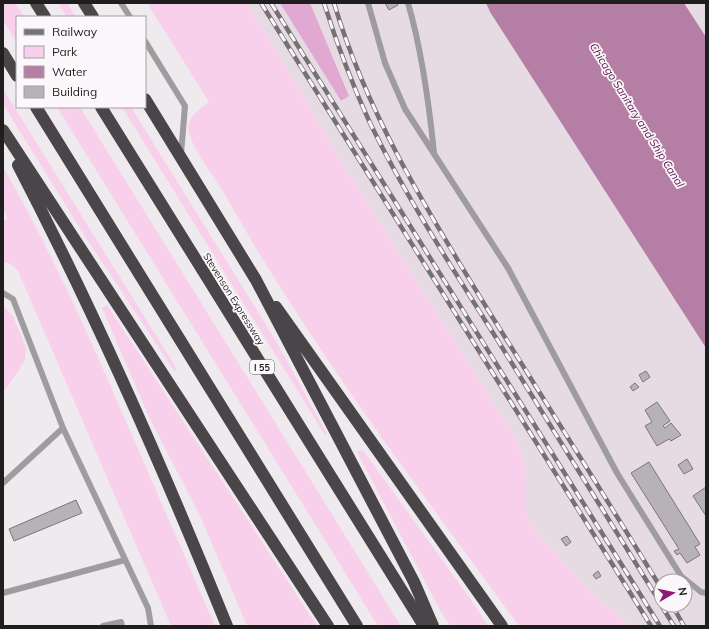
<svg xmlns="http://www.w3.org/2000/svg" width="709" height="629" font-family="Mulish,sans-serif">
  <rect width="100%" height="100%" fill="#efeaed"/>
  <!-- built -->
  <path fill="#e7dbe3" fill-rule="evenodd" d="M247 3H280L341 101 349 95 310 3H486L490 12 706 348V626H631L593 595 538 534 526 516V479L524 459 514 436 337 155 305 99ZM661 581H685V605H661Z
    M684 3H706V37Z"/>
  <!-- green -->
  <path fill="#f8d0ec" d="M3 3H15L24 17H17V43L3 20Z
    M58 3H67L76 17H67Z
    M147 3H247L305 99 337 155 514 436 524 459 526 479V516L538 534 593 595 631 626H519C420 490 317 355 233 209 225 194 216 180 206 166 200 155 192 145 189 132 186 117 199 110 209 102Z
    M3 89 177 369 174 371 83 233 3 104Z
    M57 107H80L401 626H378Z
    M122 107H131L276 341 327 434 325 435Z
    M3 167C51 250 90 338 128 426 157 493 186 559 215 626H171L18 271 9 263H3V221L8 219 3 209Z
    M107 305 317 626H247L200 516 150 419 102 308Z
    M3 306 13 316 26 348 25 360 17 373 3 392Z
    M362 449 472 601 488 626H450L440 610 357 452Z"/>
  <!-- forest -->
  <path fill="#e1a8d1" d="M280 3H310L349 96 341 101Z"/>
  <!-- water -->
  <path fill="#b57fa5" d="M486 3H684L706 37V348L490 12Z"/>
  <!-- building -->
  <path fill="#b7b2b5" stroke="#7a7679" d="M385 3H397L398 5 389 10Z
    M646 371 650 377 643 382 639 375Z
    M635 383 639 387 633 391 630 387Z
    M657 402 670 421 663 426 665 428 671 423 681 435 671 441 669 439 657 446 645 426 652 422 645 410Z
    M687 459 693 469 684 474 678 465Z
    M649 462 700 544 695 547 700 555 687 563 680 553 677 555 674 551 679 549 631 473Z
    M706 487V516L693 496Z
    M76 500 82 513 14 541 9 529Z
    M567 536 571 542 566 546 561 539Z
    M598 571 601 576 596 579 593 575Z"/>
  <g fill="none" stroke-linecap="round" stroke-linejoin="round">
    <!-- service -->
    <path stroke="#9e9c9e" stroke-width="6" d="M121 3 130 17
      M368 3 385 63 405 109 508 268 617 473 681 576 701 592 706 593
      M408 3C422 51 429 103 434 153
      M145 41 185 106 181 154
      M3 293 13 299 63 428
      M3 483 63 428 148 608 151 626
      M3 593 125 560
      M103 626 121 622 122 626"/>
    <!-- motorway -->
    <path stroke="#494548" stroke-width="12" d="M36 3 45 17
      M84 3 93 17
      M3 53 17 76
      M145 99 256 280 414 582 433 626
      M36 107 357 626
      M101 107 424 626
      M3 130 328 626
      M18 165C96 315 164 470 227 626
      M276 307 502 626"/>
    <!-- rail casing -->
    <g stroke="#747274" stroke-width="4.5">
      <path id="rail" d="M261 3 651 626
        M271 3 660 626
        M324 3C337 44 352 84 370 123 406 197 451 266 495 336 550 425 606 515 661 604
        M334 3C367 114 428 212 488 310 546 402 604 495 661 588
        M661 605 674 626
        M672 605 684 626"/>
    </g>
    <!-- rail -->
    <use href="#rail" stroke="#fcf7fa" stroke-width="3" stroke-dasharray="9" stroke-linecap="butt"/>
  </g>
  <g text-anchor="middle" dominant-baseline="central" stroke-width="3.5" stroke-linejoin="round" paint-order="stroke">
    <!-- shield labels -->
    <rect fill="#fcf7fa" stroke="#615f61" stroke-width="1" x="250" y="360" width="24" height="14" rx="3"/>
    <g font-size="9" font-weight="bold" fill="#1f1e1f">
      <text x="262" y="367">I 55</text>
    </g>
    <!-- street labels -->
    <g font-size="10" fill="#1f1e1f" stroke="#fcf7fa">
      <text transform="translate(234 299) rotate(58)">Stevenson Expressway</text>
    </g>
    <!-- water labels -->
    <g font-size="11" font-style="italic" fill="#561448" stroke="#fcf7fa">
      <text transform="translate(637 115) rotate(58)">Chicago Sanitary and Ship Canal</text>
    </g>
  </g>
  <!-- border -->
  <rect width="709" height="629" fill="none" stroke="#1f1e1f" stroke-width="8"/>
  <!-- legend -->
  <rect x="16" y="16" width="130" height="92" fill="#fcf7fa" stroke="#a4a0a2"/>
  <rect x="24" y="29" width="20" height="6" fill="#747274" stroke="#a4a0a2"/>
  <text x="52" y="36" font-size="12" fill="#1f1e1f">Railway</text>
  <rect x="24" y="46" width="20" height="12" fill="#f8d0ec" stroke="#a4a0a2"/>
  <text x="52" y="56" font-size="12" fill="#1f1e1f">Park</text>
  <rect x="24" y="66" width="20" height="12" fill="#b57fa5" stroke="#a4a0a2"/>
  <text x="52" y="76" font-size="12" fill="#1f1e1f">Water</text>
  <rect x="24" y="86" width="20" height="12" fill="#b7b2b5" stroke="#a4a0a2"/>
  <text x="52" y="96" font-size="12" fill="#1f1e1f">Building</text>
  <!-- north arrow -->
  <g transform="translate(673 593) rotate(81)"><circle r="19" fill="#fcf7fa" stroke="#a4a0a2"/>
  <path d="M0-3L7 15L0 10L-7 15Z" fill="#8f1979"/>
  <text y="-6" font-size="11" font-weight="bold" text-anchor="middle" fill="#1f1e1f">N</text>
  </g>
</svg>
